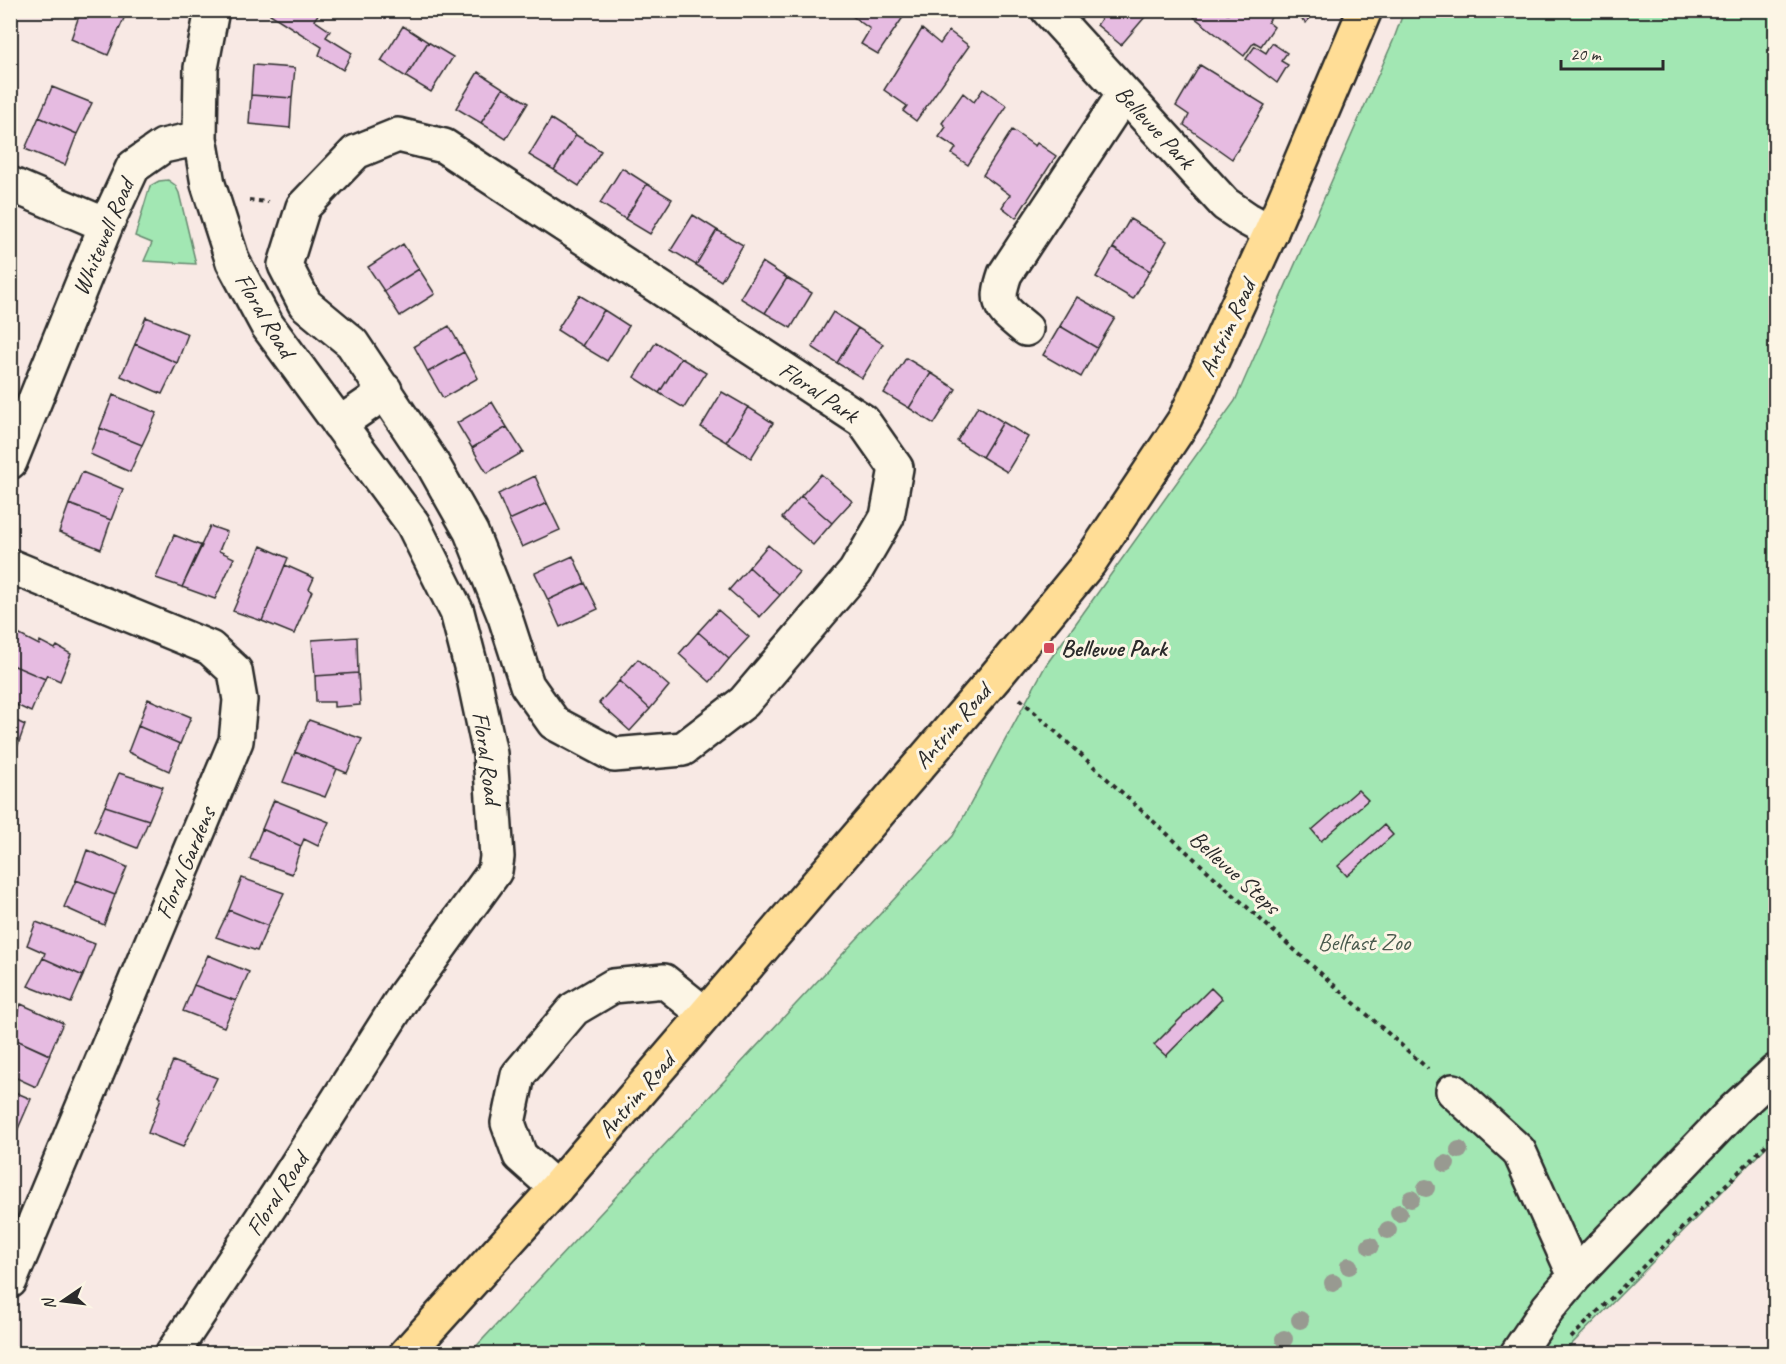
<svg xmlns="http://www.w3.org/2000/svg" width="1786" height="1364" font-family="Caveat,sans-serif">
  <rect width="100%" height="100%" fill="#f8e9e4"/>
  <filter id="ink" filterUnits="userSpaceOnUse"><feTurbulence type="fractalNoise" baseFrequency=".0167" numOctaves="2"/><feDisplacementMap in="SourceGraphic" scale="12" xChannelSelector="R" yChannelSelector="G"/><feConvolveMatrix kernelMatrix="1 2 1 2 8 2 1 2 1" color-interpolation-filters="sRGB"/></filter>
  <g filter="url(#ink)">
    <!-- green -->
    <path fill="#a2e7b3" stroke="#66896f" stroke-width="1.5" d="M1404 11H1775V1138L1563 1353 469 1354 953 836 1046 665 1235 401 1393 41Z
      M168 180 175 185 179 193 196 264 144 261 152 243 135 236 150 186 159 181Z"/>
    <!-- building -->
    <path fill="#e6bbe1" stroke="#2b2b2b" stroke-width="1.5" d="M81 10H110L125 16 108 55 71 39Z
      M273 10 320 12 314 20 330 31 326 37 352 53 343 70 319 55 322 47 270 14Z
      M849 10H908L878 54 861 44 870 29 848 13Z
      M1107 10H1151L1121 45 1097 25Z
      M1199 10H1223L1228 14 1231 10H1276L1268 22 1274 27 1261 46 1254 42 1244 56 1194 17Z
      M1290 10H1315L1306 23Z
      M403 26 428 42 406 77 381 61Z
      M922 29 940 44 949 31 969 46 916 121 903 111 907 106 884 90Z
      M428 42 453 57 431 92 406 77Z
      M1272 43 1287 53 1281 61 1288 65 1277 83 1246 59 1255 46 1266 53Z
      M253 65 295 68 292 98 251 95Z
      M1200 65 1265 105 1232 159 1184 125 1189 115 1176 106Z
      M478 72 503 88 481 123 456 108Z
      M52 87 92 103 77 134 39 117Z
      M503 88 528 103 506 139 481 123Z
      M983 89 1007 106 968 165 952 154 956 148 939 137 946 127 942 123 963 93 974 102Z
      M251 95 292 98 290 128 249 124Z
      M39 117 77 134 65 165 25 149Z
      M551 119 576 135 554 170 529 155Z
      M1012 130 1035 146 1037 143 1056 156 1016 218 1002 207 1010 195 983 175Z
      M576 135 601 151 579 186 554 170Z
      M622 168 647 184 625 219 600 203Z
      M647 184 672 199 650 234 625 219Z
      M693 215 717 230 696 265 671 250Z
      M1130 219 1167 241 1150 271 1113 248Z
      M717 230 743 245 721 281 696 265Z
      M403 244 419 269 384 291 368 267Z
      M1113 248 1150 271 1133 299 1096 277Z
      M762 262 787 278 765 313 740 298Z
      M419 269 435 294 400 316 384 291Z
      M787 278 812 293 791 328 765 313Z
      M579 295 604 310 582 346 557 330Z
      M1077 297 1115 318 1097 348 1060 326Z
      M604 310 629 326 607 361 582 346Z
      M833 312 858 328 837 363 812 347Z
      M146 317 188 334 177 363 135 344Z
      M449 326 464 352 428 372 414 346Z
      M1060 326 1097 348 1081 377 1043 355Z
      M858 328 883 344 862 378 837 363Z
      M656 342 681 358 659 393 634 377Z
      M135 344 177 363 162 394 121 376Z
      M464 352 478 378 443 398 428 372Z
      M681 358 706 373 684 408 659 393Z
      M906 358 931 373 909 408 884 393Z
      M931 373 956 389 934 424 909 408Z
      M722 392 748 407 726 442 701 427Z
      M113 395 157 413 142 445 100 428Z
      M492 402 507 427 472 448 457 423Z
      M978 406 1003 422 982 457 957 441Z
      M748 407 773 423 751 458 726 442Z
      M1003 422 1028 437 1007 472 982 457Z
      M507 427 523 452 487 473 472 448Z
      M100 428 142 445 130 472 90 454Z
      M82 472 123 489 111 520 69 504Z
      M821 474 852 501 832 523 801 496Z
      M535 476 547 503 509 520 498 494Z
      M801 496 832 523 813 545 782 518Z
      M547 503 560 530 522 547 509 520Z
      M69 504 111 520 101 549 59 532Z
      M210 526 227 532 219 551 234 558 215 599 182 587Z
      M174 535 202 546 182 587 156 578Z
      M768 545 799 572 780 595 749 567Z
      M261 546 288 558 262 621 233 611Z
      M573 556 585 583 548 600 535 573Z
      M285 565 314 578 309 589 312 591 294 634 262 621Z
      M749 567 780 595 760 617 729 590Z
      M585 583 598 609 560 627 548 600Z
      M718 610 749 637 729 659 698 632Z
      M698 632 729 659 710 682 679 654Z
      M16 633 39 645 40 641 55 649 57 646 71 654 60 681 47 675 45 679 10 664V646Z
      M357 637 358 673 315 676 312 640Z
      M638 659 669 686 650 709 619 681Z
      M10 664 45 679 31 712 10 702Z
      M358 673 360 705 334 707V702H316L315 676Z
      M619 681 650 709 630 731 599 703Z
      M148 699 191 717 180 744 138 726Z
      M10 718 25 725 13 759 10 758Z
      M309 720 362 739 347 773 295 752Z
      M138 726 180 744 169 771 128 752Z
      M295 752 337 769 325 797 283 782Z
      M119 773 163 787 149 820 105 806Z
      M1358 790 1368 800 1321 841 1312 830Z
      M274 800 329 822 318 846 304 839 301 846 262 829Z
      M105 806 149 820 137 848 94 831Z
      M1384 825 1393 835 1347 876 1338 866Z
      M262 829 301 846 292 874 250 859Z
      M87 850 127 867 115 895 76 880Z
      M242 878 284 893 268 926 229 910Z
      M76 880 115 895 104 925 64 907Z
      M229 910 268 926 257 951 216 937Z
      M36 922 95 944 83 976 43 958 45 953 27 945Z
      M208 955 249 972 236 1001 194 985Z
      M43 958 83 976 71 1003 28 986Z
      M194 985 236 1001 224 1027 183 1011Z
      M1211 988 1222 999 1166 1056 1154 1045Z
      M21 1004 63 1023 49 1055 10 1037V1031Z
      M10 1037 50 1055 36 1087 10 1075Z
      M173 1061 217 1078 183 1147 148 1133 161 1098 159 1096Z
      M10 1090 31 1099 17 1131 10 1128Z
      M10 1128 17 1131 10 1147Z"/>
    <g fill="none" stroke-linecap="round" stroke-linejoin="round">
      <!-- minor casing -->
      <g stroke="#2b2b2b" stroke-width="38">
        <path id="minor" d="M1048 10 1225 204 1247 219 1271 232
          M398 135 444 146 863 421 896 468 887 517 855 572 744 702 683 749 614 755 554 723 527 685 505 617 471 532 432 463 352 343 305 304 285 265 303 207 356 152Z
          M10 184 106 225
          M1026 329C1002 309 994 306 1005 274L1124 94
          M339 424 371 402 385 390
          M10 462 106 225 133 167 163 146 200 138
          M10 566 210 648 235 671 240 700 236 741 10 1281
          M1453 1091 1519 1151 1575 1276
          M556 1188 520 1156 508 1123 518 1075 574 1009 613 986 664 981 705 1014
          M172 1354 278 1194 404 996 495 871 497 857 490 754 474 678 457 612 413 524 267 325 233 262 208 184 200 138 201 68 212 10
          M1517 1354 1548 1308 1575 1276 1734 1110 1776 1071"/>
      </g>
      <!-- major casing -->
      <g stroke="#2b2b2b" stroke-width="38">
        <path id="major" d="M406 1354 556 1188 996 676 1089 563 1185 419 1271 232 1365 10"/>
      </g>
      <!-- path -->
      <path stroke="#2b2b2b" stroke-width="4" stroke-dasharray="4.5 4.5" stroke-linecap="butt" d="M249 200 268 202
        M1020 699 1260 919 1428 1069
        M1571 1338 1776 1135"/>
      <!-- minor -->
      <use href="#minor" stroke="#fcf5e5" stroke-width="33"/>
      <!-- major -->
      <use href="#major" stroke="#ffdd96" stroke-width="33"/>
    </g>
    <!-- trees -->
    <g fill="#989a91">
      <circle cx="1459" cy="1150" r="9"/>
      <circle cx="1446" cy="1164" r="9"/>
      <circle cx="1426" cy="1188" r="9"/>
      <circle cx="1411" cy="1199" r="9"/>
      <circle cx="1399" cy="1213" r="9"/>
      <circle cx="1388" cy="1230" r="9"/>
      <circle cx="1370" cy="1246" r="9"/>
      <circle cx="1349" cy="1266" r="9"/>
      <circle cx="1333" cy="1283" r="9"/>
      <circle cx="1300" cy="1320" r="9"/>
      <circle cx="1284" cy="1339" r="9"/>
    </g>
  </g>
  <!-- markers -->
  <rect fill="#d1495b" stroke="#fcf5e5" stroke-width="2" x="1043" y="642" width="12" height="12" rx="3"/>
  <g text-anchor="middle" dominant-baseline="central" stroke-width="6" stroke-linejoin="round" paint-order="stroke">
    <!-- street labels -->
    <g font-size="24" fill="#2b2b2b" stroke="#fcf5e5">
      <text transform="translate(1155 127) rotate(47)">Bellevue Park</text>
      <text transform="translate(103 237) rotate(-67)">Whitewell Road</text>
      <text transform="translate(265 315) rotate(59)">Floral Road</text>
      <text transform="translate(1227 328) rotate(-65)">Antrim Road</text>
      <text transform="translate(819 392) rotate(34)">Floral Park</text>
      <text transform="translate(952 726) rotate(-49)">Antrim Road</text>
      <text transform="translate(487 758) rotate(82)">Floral Road</text>
      <text transform="translate(185 863) rotate(-67)">Floral Gardens</text>
      <text transform="translate(1235 872) rotate(42)">Bellevue Steps</text>
      <text transform="translate(636 1095) rotate(-49)">Antrim Road</text>
      <text transform="translate(277 1194) rotate(-57)">Floral Road</text>
    </g>
    <!-- poi labels -->
    <g font-size="24" font-weight="bold" fill="#2b2b2b" stroke="#fcf5e5" text-anchor="start">
      <text x="1061" y="648">Bellevue Park</text>
    </g>
    <!-- park labels -->
    <g font-size="24" fill="#495a4d" stroke="#fcf5e5">
      <text x="1364" y="942">Belfast Zoo</text>
    </g>
  </g>
  <!-- margin -->
  <rect width="1786" height="1364" fill="none" stroke="#fcf5e5" stroke-width="36"/>
  <rect x="18" y="18" width="1750" height="1328" fill="none" stroke="#2b2b2b" stroke-width="2" filter="url(#ink)"/>
  <!-- north arrow -->
  <g transform="translate(63 1301) rotate(256)" stroke="#fcf5e5" stroke-width="4.5" paint-order="stroke">
  <path d="M0-4.5L10 22L0 15L-10 22Z" fill="#2b2b2b"/>
  <text y="-9" font-size="16" font-weight="bold" text-anchor="middle" fill="#2b2b2b">N</text>
  </g>
  <!-- scale -->
  <path d="M1561 60v9h102v-9" fill="none" stroke="#2b2b2b" stroke-width="3"/>
  <text x="1570" y="60" font-size="18" fill="#2b2b2b" stroke="#fcf5e5" stroke-width="4.5" paint-order="stroke">20 m</text>
</svg>
